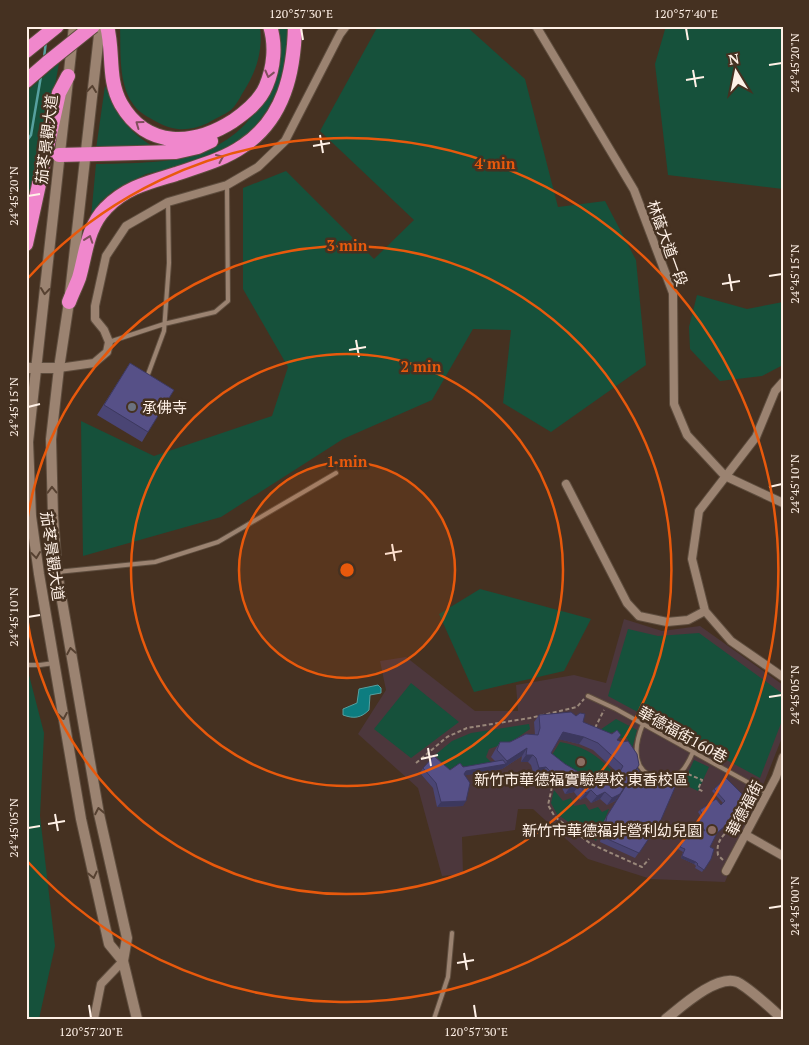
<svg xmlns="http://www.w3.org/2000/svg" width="809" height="1045" font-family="'PT Serif','Noto Sans TC',serif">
  <rect width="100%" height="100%" fill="#453121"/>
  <!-- education -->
  <path fill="#4c373c" d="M624 619 662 631 700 626 783 685V735L758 798 759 800 753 811 725 882 651 879 588 859 533 809H518L515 830 462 837 463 874 442 876 418 788 358 734 386 690 380 661 406 657 475 711H518L516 685 574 675 606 683Z"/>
  <!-- green -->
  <path fill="#16513b" d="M120 26H260C263 52 256 73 242 94 239 100 235 106 231 110 224 115 216 118 208 123 190 131 175 132 157 122 148 117 139 113 133 104 118 83 121 51 120 26Z
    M278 26H288L287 60 282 80 267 110 256 125 245 137 232 145 197 163 146 174 113 191 100 202 91 217 96 164C162 162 222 166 262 102 279 75 282 59 278 26Z
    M378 26H466L525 79 558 207 605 201 636 260 646 365 551 432 503 403 511 330 473 329 432 400 343 439 221 517 83 556 81 421 154 456 272 416 288 367 243 289V188L286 171 374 259 414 220 320 131Z
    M666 26H783V189L668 175 655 64Z
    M59 63 53 97 26 222V92Z
    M105 86C119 118 131 136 162 151L96 149Z
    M697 295 747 309 783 302V365L762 376 720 381 690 349 689 327Z
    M480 589 591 619 564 671 474 692 439 614Z
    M628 629 658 636 699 633 783 694V718L760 778 608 696Z
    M26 675H29L44 733 40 816 55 946 39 1019H26Z
    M411 683 459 722 411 758 374 729Z
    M616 719 637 730 632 749 627 738H620L614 732 606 734 597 732Z
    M529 724 530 729 514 740 489 749 486 757 491 762 465 768 460 763 449 770 435 755 452 741 471 733Z
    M560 742C586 747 597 755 615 774L611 782 592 781 549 760Z
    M694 760 709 767 698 791 683 784Z
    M554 790 563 801 571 798 574 806 585 804 589 810 598 807 602 812 609 809 596 841 557 814 551 803Z"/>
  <!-- water -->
  <path fill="#0d7d80" stroke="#56a09f" d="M378 685 381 688V693L370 695 369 710C361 718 354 719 343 715V709L357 703 359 689Z"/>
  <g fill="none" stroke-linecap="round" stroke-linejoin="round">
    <!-- stream -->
    <path stroke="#56a09f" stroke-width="2.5" d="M44 58 46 41
      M26 142 31 135 41 76"/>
    <!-- lane casing -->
    <g stroke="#5e4d3e" stroke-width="6">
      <path id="lane" d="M109 342 164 324 215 312 228 301 227 185
        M147 377 164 331 169 263 168 202
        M57 572 155 562 218 542 336 473
        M26 665H40L54 663
        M588 696 616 709 767 793
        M643 724C638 736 633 753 640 766 648 780 669 782 681 772 686 767 690 759 693 752
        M434 1019 448 977 452 933"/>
    </g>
    <!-- street casing -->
    <g stroke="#5e4d3e" stroke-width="10">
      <path id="street" d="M536 26 634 190 673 293 674 404 687 435 725 476 783 503
        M59 368 94 363 107 352 109 342 104 330 95 319V306L106 256 126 226 168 202 227 185 258 167 285 141 340 34 346 26
        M783 382 775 391 756 437 699 511 692 559 705 611 731 641 783 677
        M566 484 627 603 639 616 667 622 688 620 705 611
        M746 835 783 856
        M726 871 776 777 783 757
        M94 1019 101 984 123 961"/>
    </g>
    <!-- secondary casing -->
    <g stroke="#5e4d3e" stroke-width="12">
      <path id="secondary" d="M74 26 28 442 31 516 39 574 81 819 109 944 123 961
        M100 26 69 302 59 368 51 439 53 516 57 572 99 814 127 938 123 961 137 1019
        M26 368H59
        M666 1019C681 1007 717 974 737 982 746 986 775 1011 782 1019"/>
    </g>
    <!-- highway casing -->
    <g stroke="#5e4d3e" stroke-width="16">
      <path id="highway" d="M107 26C114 52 107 79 121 104 147 149 194 146 233 121 246 112 260 101 266 86 274 67 276 45 270 26
        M26 51 57 26
        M26 81 48 62
        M59 155 176 152 198 147 211 141
        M26 244 59 93 68 76
        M69 302C72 294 76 286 79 278 86 254 87 227 106 208 126 187 150 182 176 174 199 166 223 160 243 146 284 119 294 72 295 26"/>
    </g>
    <!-- path -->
    <path stroke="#99877a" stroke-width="2" stroke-dasharray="4 2.5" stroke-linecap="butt" d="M595 728 604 710
      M416 763 447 737 467 728 530 718 577 707 584 699
      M688 774 702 780 698 789 704 792
      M552 787 548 805 555 817 591 844 642 867 649 859
      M723 860 718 855C716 843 721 836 731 829L740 831"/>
    <!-- lane -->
    <use href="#lane" stroke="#9b8371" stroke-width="4"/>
    <!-- street -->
    <use href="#street" stroke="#9b8371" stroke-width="8"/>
    <!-- secondary -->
    <use href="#secondary" stroke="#9b8371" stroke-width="10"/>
    <!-- highway -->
    <use href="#highway" stroke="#f087cc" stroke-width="14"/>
    <!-- highway-bridge casing -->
    <g stroke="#5e4d3e" stroke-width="16" stroke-linecap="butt">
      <path id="highway-bridge" d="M48 62 93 26"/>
    </g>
    <!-- highway-bridge -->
    <use href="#highway-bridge" stroke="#f087cc" stroke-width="14"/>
  </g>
  <!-- wall -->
  <path fill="#4a4574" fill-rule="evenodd" d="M130 363 148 432 142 442 97 415Z
    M539 715 583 722 617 740 637 768 660 822 635 858 600 842 604 821 630 779 615 801 607 805 600 799 591 803 586 797 580 800 574 792 565 794 562 788 548 781 541 774 534 775 531 765 528 762H521L522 756 502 769 465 775 463 806 437 807 433 788 420 773 423 768 450 770 496 762 491 757 495 750 500 742H510L535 735 534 722ZM559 739 579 744 593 750 618 773 616 777 603 778 582 774 565 764 551 753Z
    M714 789 749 806 716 834 710 847 711 859 702 872 695 868 696 866 694 864 681 858 683 852 678 849 688 832H697L699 828 701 829 698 824 702 818 698 812 700 810 721 805 723 803 712 791Z"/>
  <!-- shaded-wall -->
  <path fill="#3c385e" d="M563 732 584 737 579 744 558 739Z
    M527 748 522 756 502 769 462 776 466 771 506 764 507 761Z
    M526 755H533L528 762H521Z
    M546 767 541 774 534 775 539 768Z
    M579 785 574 792 565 794 570 787Z
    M591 790 586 797 580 800 586 793Z
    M605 792 600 799 591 803 597 796Z
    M620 794 615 801 607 805 612 798Z
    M466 801 463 806 437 807 441 802Z
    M751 803 749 806 715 835 717 833Z
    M682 856 696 862 694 864 681 858Z"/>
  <!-- building -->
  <path fill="#565087" stroke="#3c385e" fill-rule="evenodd" d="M130 363 174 390 148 432 104 405Z
    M571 712 576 716 580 713 585 714 583 722 612 734 617 730 621 735 617 740 622 742 628 741 637 754 639 765 620 794 612 798 605 792 597 796 591 790 586 793 579 785 570 787 567 781 553 774 546 767 539 768 536 758 533 755H526L527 748 507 761 497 750 500 742H510L526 734 538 735 540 728 539 715ZM563 732 584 737 598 743 623 766 617 777 603 778 582 774 565 764 551 753Z
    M434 756 450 770 460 763 463 767 503 760 506 764 466 771 464 774 470 783 466 801 441 802 436 783 423 768Z
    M637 768 644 778 660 785H676L660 822 639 853 603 837 607 816Z
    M726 778 751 803 717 833 710 847 714 849 711 859 704 870 697 865 698 864 696 862 682 856 685 849 680 847 689 830 698 832 699 828 705 831 699 821 703 815 700 810 716 799 721 805 725 801 714 789Z"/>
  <!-- one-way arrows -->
  <defs><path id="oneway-chevron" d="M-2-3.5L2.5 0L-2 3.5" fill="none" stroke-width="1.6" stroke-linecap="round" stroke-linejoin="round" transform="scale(1.25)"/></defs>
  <g stroke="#814f5d">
    <use href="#oneway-chevron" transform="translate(269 74) rotate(104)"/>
    <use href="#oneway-chevron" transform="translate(139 124) rotate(-144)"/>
    <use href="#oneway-chevron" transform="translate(220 158) rotate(-24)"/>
    <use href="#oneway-chevron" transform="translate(89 239) rotate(-71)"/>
  </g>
  <g stroke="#564131">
    <use href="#oneway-chevron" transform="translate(92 89) rotate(-83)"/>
    <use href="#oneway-chevron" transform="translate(45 291) rotate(96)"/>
    <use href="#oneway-chevron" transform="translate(52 490) rotate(-91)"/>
    <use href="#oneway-chevron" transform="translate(36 555) rotate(83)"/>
    <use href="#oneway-chevron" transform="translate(71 651) rotate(-100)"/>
    <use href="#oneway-chevron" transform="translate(63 716) rotate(80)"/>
    <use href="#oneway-chevron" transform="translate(99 811) rotate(-101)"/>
    <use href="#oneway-chevron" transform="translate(93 875) rotate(77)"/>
  </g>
  <!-- ticks -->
  <path fill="none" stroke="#fff1e7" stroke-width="2" d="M301 28 303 40M686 28 688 40M769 65 782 63M693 70 696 87M686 80 704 77M320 135 323 153M313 146 330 143M28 196 40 194M729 274 732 291M769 276 782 274M722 284 740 281M356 340 359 357M349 350 366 347M28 407 40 404M769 487 782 484M392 544 395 561M385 554 402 551M28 617 40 615M769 697 782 695M428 748 431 766M421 759 438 755M55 814 58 831M48 824 65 821M28 828 40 826M769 908 782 906M464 953 467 970M457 963 474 960M89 1005 91 1018M474 1005 476 1018"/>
  <!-- distance rings -->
  <circle cx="347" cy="570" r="108" fill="#e8590c" fill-opacity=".12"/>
  <g fill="none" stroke="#e8590c" stroke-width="2.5">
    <circle cx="347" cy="570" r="108"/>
    <circle cx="347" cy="570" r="216"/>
    <path d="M27 522A324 324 0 1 1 27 618"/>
    <path d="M28 278A432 432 0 1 1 28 862"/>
  </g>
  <!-- markers -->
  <circle fill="#6b7280" stroke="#453121" stroke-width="2" cx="132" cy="407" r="5"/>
  <g fill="#8d6e63" stroke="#453121" stroke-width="2">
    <circle cx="581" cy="762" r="5"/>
    <circle cx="712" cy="830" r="5"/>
  </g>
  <g text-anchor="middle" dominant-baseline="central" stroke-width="5" stroke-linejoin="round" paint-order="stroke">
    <!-- street labels -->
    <g font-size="15" fill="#fff1e7" stroke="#453121">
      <text transform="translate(46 139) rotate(-83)">茄苳景觀大道</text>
      <text transform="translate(668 243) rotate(70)">林蔭大道一段</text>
      <text transform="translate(53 556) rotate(82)">茄苳景觀大道</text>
      <text transform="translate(683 734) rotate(29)">華德福街160巷</text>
      <text transform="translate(744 808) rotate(-62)">華德福街</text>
    </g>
    <!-- poi labels -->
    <g font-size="15" fill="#fff1e7" stroke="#453121" text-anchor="start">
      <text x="142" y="407">承佛寺</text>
      <text x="581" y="779" text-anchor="middle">新竹市華德福實驗學校 東香校區</text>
      <text x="702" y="830" text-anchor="end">新竹市華德福非營利幼兒園</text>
    </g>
  </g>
  <circle cx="347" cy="570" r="8" fill="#e8590c" stroke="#453121" stroke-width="2.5"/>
  <g font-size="15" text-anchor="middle" font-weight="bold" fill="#e8590c" stroke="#453121" stroke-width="5" stroke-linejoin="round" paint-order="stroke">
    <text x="495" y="169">4 min</text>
    <text x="347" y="251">3 min</text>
    <text x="421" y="372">2 min</text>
    <text x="347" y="467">1 min</text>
  </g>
  <!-- border -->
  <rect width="809" height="1045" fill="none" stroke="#453121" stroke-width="55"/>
  <!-- north arrow -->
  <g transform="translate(736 72) rotate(350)" stroke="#453121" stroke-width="4" paint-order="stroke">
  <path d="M0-4L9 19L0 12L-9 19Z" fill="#fff1e7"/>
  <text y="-8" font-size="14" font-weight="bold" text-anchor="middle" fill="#fff1e7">N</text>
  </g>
  <rect x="28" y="28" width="754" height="990" fill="none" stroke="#fff1e7" stroke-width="2"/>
  <g font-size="12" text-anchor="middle" fill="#fff1e7">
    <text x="301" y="18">120°57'30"E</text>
    <text x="686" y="18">120°57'40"E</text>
    <text transform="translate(795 63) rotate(-90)" y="4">24°45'20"N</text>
    <text transform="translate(14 196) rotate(-90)" y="4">24°45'20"N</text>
    <text transform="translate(795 274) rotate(-90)" y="4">24°45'15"N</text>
    <text transform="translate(14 407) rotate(-90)" y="4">24°45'15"N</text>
    <text transform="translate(795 484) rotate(-90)" y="4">24°45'10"N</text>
    <text transform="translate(14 617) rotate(-90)" y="4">24°45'10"N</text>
    <text transform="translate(795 695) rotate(-90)" y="4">24°45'05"N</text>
    <text transform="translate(14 828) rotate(-90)" y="4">24°45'05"N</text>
    <text transform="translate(795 906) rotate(-90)" y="4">24°45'00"N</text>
    <text x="91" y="1036">120°57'20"E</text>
    <text x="476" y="1036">120°57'30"E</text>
  </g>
</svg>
